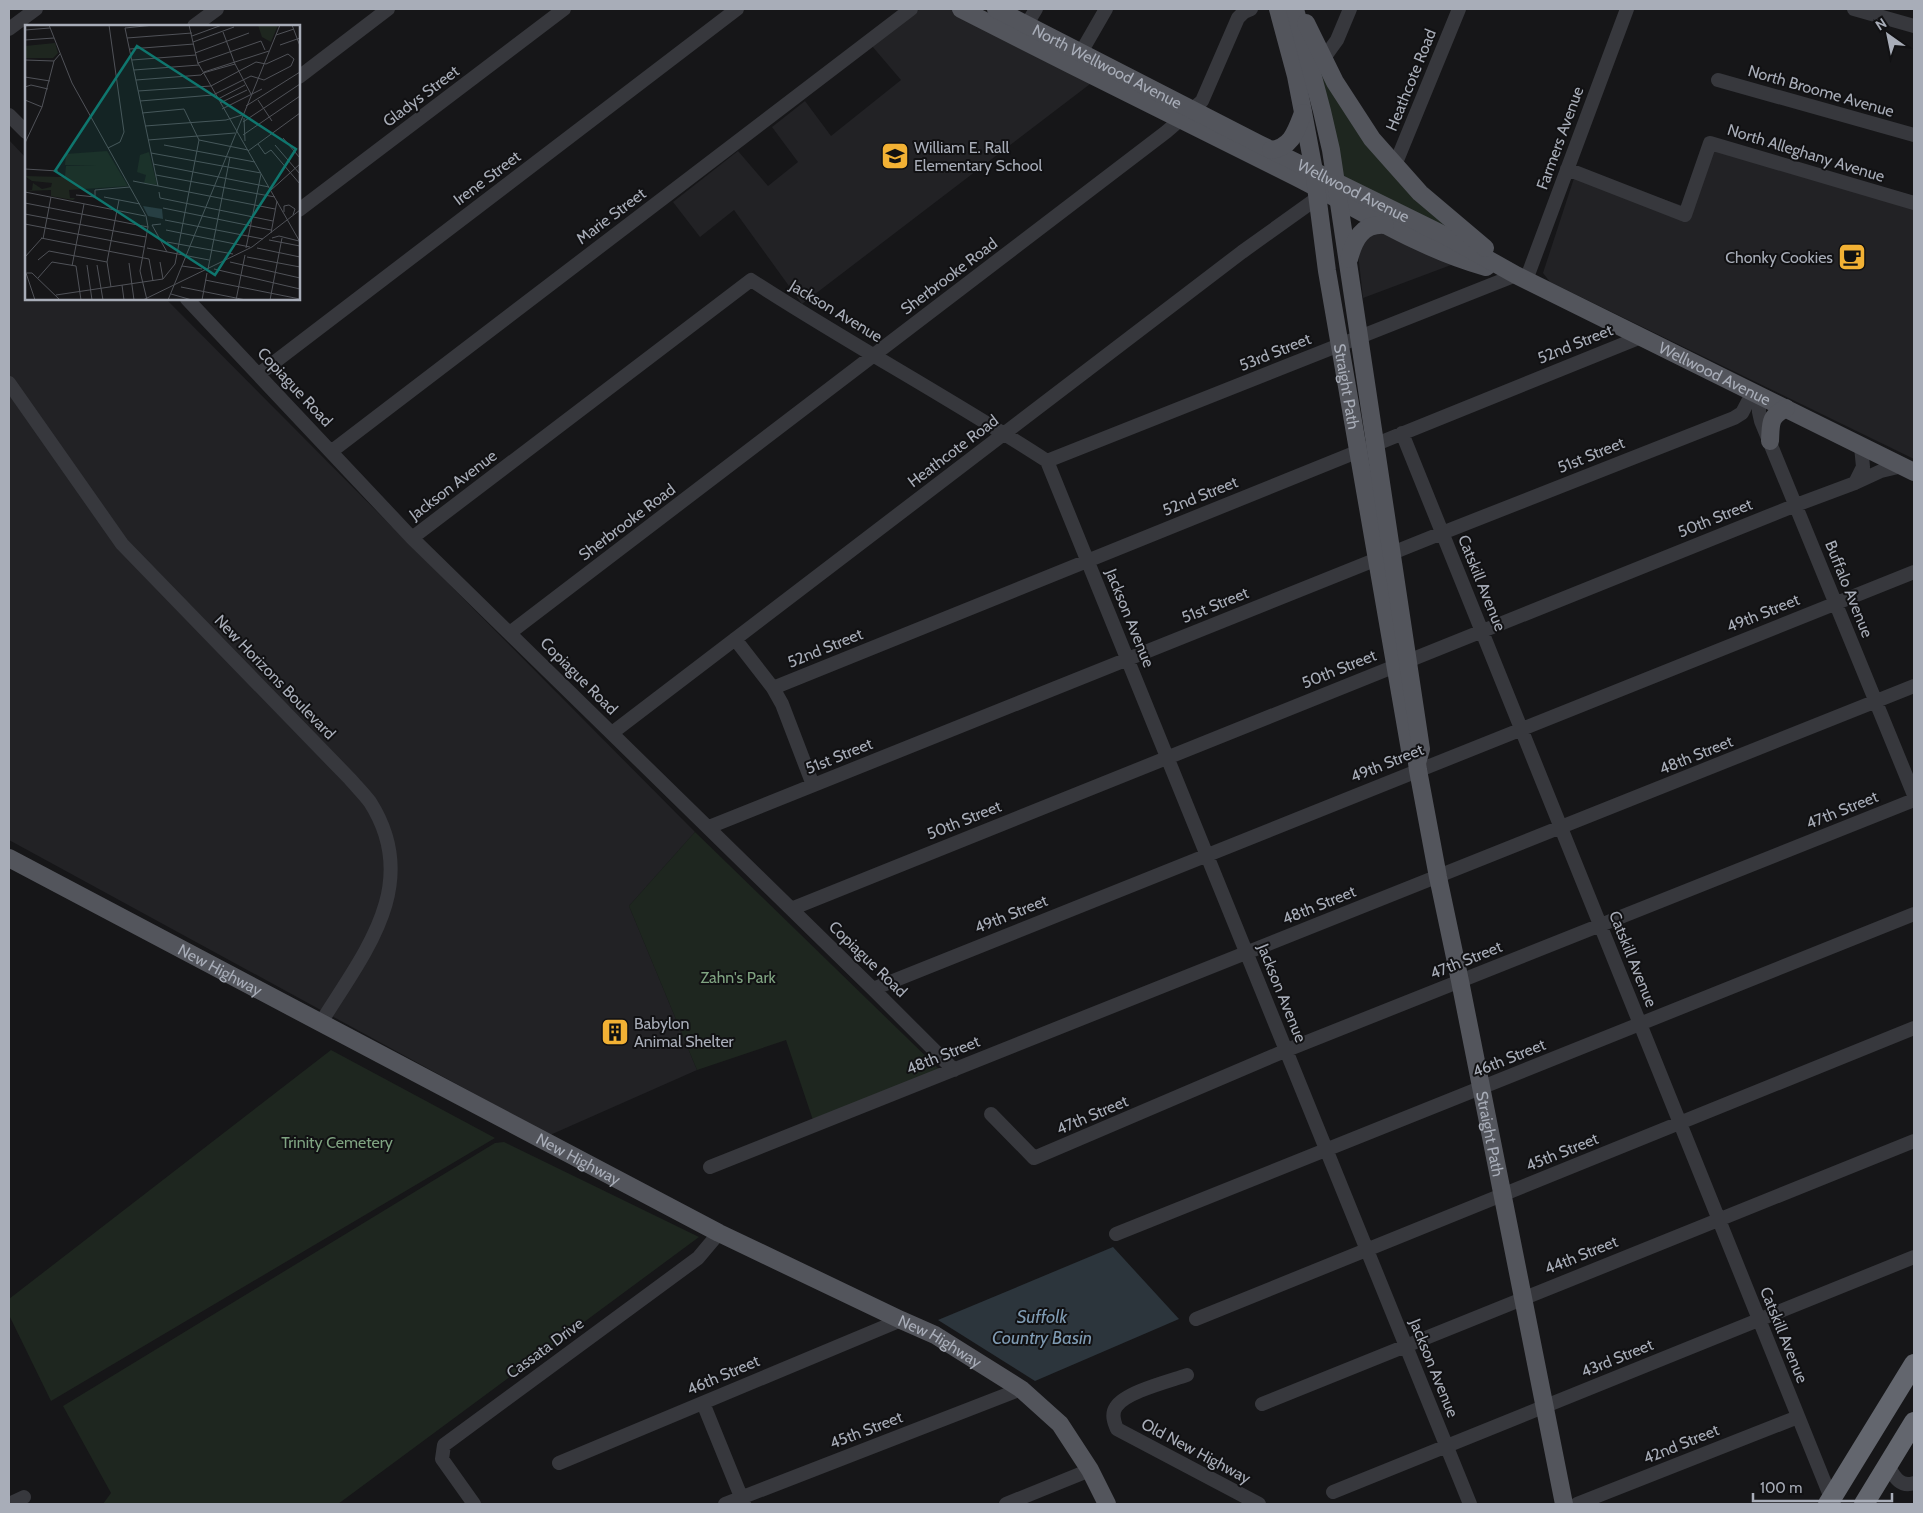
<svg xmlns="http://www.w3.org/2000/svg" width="1923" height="1513" font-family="Cabin,sans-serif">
  <rect width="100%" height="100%" fill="#161618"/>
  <!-- built -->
  <path fill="#222225" d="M920 9H952L1094 81 802 304 734 210 700 237 673 202 738 151 768 186 798 162 772 127 805 101 831 136 901 80 872 46Z
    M1705 137 1914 196V459L1550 282 1543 273 1577 169 1683 206Z
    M9 140 26 158V299H166L695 832 629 906 697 1070 550 1135 9 840Z
    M1378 227 1459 262 1363 298 1357 244Z"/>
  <!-- green -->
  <path fill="#1e261f" d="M1303 25 1346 109 1473 245 1339 177Z
    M695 832 941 1071 814 1123 786 1040 697 1070 629 906Z
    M331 1050 495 1138 51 1401 9 1315V1299Z
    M504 1142 699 1237 338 1504H103L111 1493 63 1406 495 1143Z"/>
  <!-- water -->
  <path fill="#2c353c" d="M1113 1247 1179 1319 1035 1381 938 1320Z"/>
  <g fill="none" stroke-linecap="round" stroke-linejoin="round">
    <!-- minor -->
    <path stroke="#37383d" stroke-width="14" d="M1854 9 1914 26
      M1027 24 1036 9
      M194 26 217 9
      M9 29 36 9
      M1324 58 1337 40 1350 9
      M1076 61 1106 9
      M299 77 388 9
      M1718 80 1914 135
      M9 115 26 132
      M1395 165 1459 9
      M1567 169 1685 215 1710 143 1914 203
      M299 210 564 9
      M1526 280 1627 9
      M187 299 412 538 873 989 954 1070
      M259 374 737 9
      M9 383 122 544 350 779C356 786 364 794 370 802 423 885 363 954 320 1024
      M1759 395V412L1761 421 1914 795
      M1402 433 1831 1498
      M332 451 911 9
      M1047 461 1516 275
      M1855 483 1863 467 1861 446
      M412 538 751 280C848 343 950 398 1047 461L1470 1504
      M511 632 1166 132 1202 101 1238 18 1244 12 1251 9
      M735 639 773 688 782 704 813 785
      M773 688 1641 337
      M612 733 1242 252 1316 199
      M709 827 1442 533 1734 418 1742 413 1753 392
      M791 909 1796 505 1855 483 1881 471 1902 466
      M873 989 1914 572
      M991 1114 1034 1158 1287 1050 1914 800
      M710 1167 1914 686
      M1116 1234 1914 914
      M1196 1319 1914 1028
      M1187 1375C1170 1381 1125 1392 1116 1407 1111 1414 1114 1422 1117 1429L1259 1504
      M703 1403 744 1504
      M1262 1404 1914 1141
      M559 1463 901 1320
      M1888 1466C1894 1476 1900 1488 1914 1483
      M1333 1492 1914 1257
      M9 1504 24 1497
      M474 1504 442 1459 444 1445 698 1258 719 1233
      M725 1504 1021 1389
      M1006 1504 1090 1470
      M1577 1504 1798 1417"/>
    <!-- major -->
    <g stroke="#53555c" stroke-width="18">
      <path d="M961 9C1071 65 1181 120 1292 175 1356 207 1417 248 1486 267"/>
      <path id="s1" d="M996 9 1259 144 1446 236 1516 275 1914 472"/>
      <path id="s2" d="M1278 9 1296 76 1303 112 1314 171 1327 271 1410 750"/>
      <path id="s3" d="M1295 9 1322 111 1331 150 1421 749 1417 763 1418 770 1438 877 1460 981 1564 1504"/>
      <path d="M1306 23 1335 82 1372 139 1420 193 1485 248"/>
      <path d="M1271 150C1292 147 1296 131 1303 113"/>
      <path d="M1349 259C1354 240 1362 223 1385 225"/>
      <path d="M1770 441C1771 423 1769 417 1786 408"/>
      <path id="s4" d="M9 858 719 1233 901 1320 935 1335 1021 1389 1060 1424 1090 1470 1107 1504"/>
    </g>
    <!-- highway -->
    <path stroke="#63666e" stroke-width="20" d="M1828 1504 1914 1364
      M1864 1504 1914 1422"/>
  </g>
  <!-- icons -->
  <defs>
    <g id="school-square" transform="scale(1.4375)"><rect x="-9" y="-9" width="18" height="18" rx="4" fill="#f2b134" stroke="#111113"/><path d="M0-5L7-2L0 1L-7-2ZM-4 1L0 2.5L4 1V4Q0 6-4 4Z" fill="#111"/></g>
    <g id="cafe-square" transform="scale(1.4375)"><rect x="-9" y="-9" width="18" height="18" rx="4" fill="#f2b134" stroke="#111113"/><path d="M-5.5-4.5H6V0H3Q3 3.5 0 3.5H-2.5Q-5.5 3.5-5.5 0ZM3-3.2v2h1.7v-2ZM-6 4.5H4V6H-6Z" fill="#111"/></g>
    <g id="building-square" transform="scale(1.4375)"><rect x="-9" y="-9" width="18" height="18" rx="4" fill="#f2b134" stroke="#111113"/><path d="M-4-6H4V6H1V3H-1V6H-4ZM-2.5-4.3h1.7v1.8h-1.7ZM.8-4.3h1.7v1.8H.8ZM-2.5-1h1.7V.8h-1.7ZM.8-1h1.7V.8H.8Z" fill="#111"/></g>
  </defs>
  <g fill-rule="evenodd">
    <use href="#school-square" x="895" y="156"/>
    <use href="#cafe-square" x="1852" y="257"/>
    <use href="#building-square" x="615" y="1032"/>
  </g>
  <g text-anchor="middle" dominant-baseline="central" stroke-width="4" stroke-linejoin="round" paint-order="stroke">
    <!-- street labels -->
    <g font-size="16" fill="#a8adb8" stroke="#111113">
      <text stroke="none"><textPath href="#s1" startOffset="125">North Wellwood Avenue</textPath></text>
      <text transform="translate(1411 80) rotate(-68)">Heathcote Road</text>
      <text transform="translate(1821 91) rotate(16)">North Broome Avenue</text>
      <text transform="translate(421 96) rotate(-37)">Gladys Street</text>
      <text transform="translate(1560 138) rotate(-70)">Farmers Avenue</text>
      <text transform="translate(1806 153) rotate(17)">North Alleghany Avenue</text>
      <text transform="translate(487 178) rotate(-37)">Irene Street</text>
      <text stroke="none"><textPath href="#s1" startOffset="401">Wellwood Avenue</textPath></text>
      <text transform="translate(611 216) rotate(-37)">Marie Street</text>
      <text transform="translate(949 276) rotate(-37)">Sherbrooke Road</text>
      <text transform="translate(836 311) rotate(31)">Jackson Avenue</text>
      <text transform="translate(1575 344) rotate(-22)">52nd Street</text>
      <text transform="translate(1275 352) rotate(-22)">53rd Street</text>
      <text stroke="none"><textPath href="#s1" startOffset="806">Wellwood Avenue</textPath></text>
      <text transform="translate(295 387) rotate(47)">Copiague Road</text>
      <text stroke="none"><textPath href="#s2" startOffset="384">Straight Path</textPath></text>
      <text transform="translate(953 451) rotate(-37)">Heathcote Road</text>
      <text transform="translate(1591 455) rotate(-22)">51st Street</text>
      <text transform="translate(453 485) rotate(-37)">Jackson Avenue</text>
      <text transform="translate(1200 496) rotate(-22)">52nd Street</text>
      <text transform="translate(1715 518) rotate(-22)">50th Street</text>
      <text transform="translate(627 522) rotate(-37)">Sherbrooke Road</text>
      <text transform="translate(1482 583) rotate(68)">Catskill Avenue</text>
      <text transform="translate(1849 589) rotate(68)">Buffalo Avenue</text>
      <text transform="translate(1215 605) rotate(-22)">51st Street</text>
      <text transform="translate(1763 613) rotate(-22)">49th Street</text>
      <text transform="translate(1130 618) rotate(68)">Jackson Avenue</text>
      <text transform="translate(825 648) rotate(-22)">52nd Street</text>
      <text transform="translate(1339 669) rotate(-22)">50th Street</text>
      <text transform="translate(579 676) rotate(45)">Copiague Road</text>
      <text transform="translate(275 677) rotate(46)">New Horizons Boulevard</text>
      <text transform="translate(1696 755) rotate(-22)">48th Street</text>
      <text transform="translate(839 756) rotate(-22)">51st Street</text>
      <text transform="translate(1387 763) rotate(-22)">49th Street</text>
      <text transform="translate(1842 810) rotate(-22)">47th Street</text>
      <text transform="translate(964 820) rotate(-22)">50th Street</text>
      <text transform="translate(1319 905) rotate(-22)">48th Street</text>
      <text transform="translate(1011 914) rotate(-22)">49th Street</text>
      <text transform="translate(868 959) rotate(44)">Copiague Road</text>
      <text transform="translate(1633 959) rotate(68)">Catskill Avenue</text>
      <text transform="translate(1466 960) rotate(-22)">47th Street</text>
      <text stroke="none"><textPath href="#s4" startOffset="239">New Highway</textPath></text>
      <text transform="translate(1282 993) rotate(68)">Jackson Avenue</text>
      <text transform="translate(943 1055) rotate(-22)">48th Street</text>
      <text transform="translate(1509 1058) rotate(-22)">46th Street</text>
      <text transform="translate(1092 1115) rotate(-23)">47th Street</text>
      <text stroke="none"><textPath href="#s3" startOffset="1144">Straight Path</textPath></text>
      <text transform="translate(1562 1152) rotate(-22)">45th Street</text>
      <text stroke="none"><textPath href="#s4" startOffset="644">New Highway</textPath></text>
      <text transform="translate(1581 1255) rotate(-22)">44th Street</text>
      <text transform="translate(1784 1335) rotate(68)">Catskill Avenue</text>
      <text stroke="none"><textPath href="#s4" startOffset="1049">New Highway</textPath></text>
      <text transform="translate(545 1348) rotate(-36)">Cassata Drive</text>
      <text transform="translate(1617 1358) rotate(-22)">43rd Street</text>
      <text transform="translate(1434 1368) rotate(68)">Jackson Avenue</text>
      <text transform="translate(723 1375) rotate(-23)">46th Street</text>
      <text transform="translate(866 1430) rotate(-21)">45th Street</text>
      <text transform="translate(1681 1444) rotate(-22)">42nd Street</text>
      <text transform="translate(1196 1451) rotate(28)">Old New Highway</text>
    </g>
    <!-- poi labels -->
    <g font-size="16" fill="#a8adb8" stroke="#111113" text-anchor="start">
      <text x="914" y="147">William E. Rall<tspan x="914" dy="18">Elementary School</tspan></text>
      <text x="1833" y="257" text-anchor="end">Chonky Cookies</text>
      <text x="634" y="1023">Babylon<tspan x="634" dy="18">Animal Shelter</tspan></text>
    </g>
    <!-- park labels -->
    <g font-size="16" fill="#7fa381" stroke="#111113">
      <text x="738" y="977">Zahn's Park</text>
      <text x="337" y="1142">Trinity Cemetery</text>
    </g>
    <!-- water labels -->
    <g font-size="18" font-style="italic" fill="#7f9bb3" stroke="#111113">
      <text x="1042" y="1317">Suffolk<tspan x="1042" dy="21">Country Basin</tspan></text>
    </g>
  </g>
  <!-- overview -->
  <g transform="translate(25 25)">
    <rect width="275" height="275" fill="#161618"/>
    <path d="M233 0H253L246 17 237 12ZM30 18 33 28 28 33H0V21ZM82 126 103 161 44 165 45 173H50L48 175 26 171V165L0 166 7 165 8 158 17 164 26 162 27 158 7 156 0 151 36 152 40 151 41 141H71L40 140 41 129ZM124 127 132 160 119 158 121 150 112 147 115 130Z" fill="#1e261f"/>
    <path d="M118 181 137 184 138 194 123 191Z" fill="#2c353c"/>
    <path fill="none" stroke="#505258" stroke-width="1" d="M24 0 47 58 121 191 123 202 115 246 122 275M129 0 100 3 133 161M164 0 173 39M267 0 275 21M0 5 25 3M198 7 210 39 226 69M251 10 269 4M167 11 197 0M102 13 167 8M0 15 29 13M168 17 209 2M255 20 275 13M105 24 169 19M170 28 224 8M0 35 29 36M107 35 171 30M173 38 236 16 240 25M173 38 275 217M109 45 174 40M178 48 210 39M0 52 25 56M111 55 176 50 179 47 244 26M0 62 6 60 23 64M113 66 186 61 231 37 241 39 263 29 269 34 266 41 239 55 226 51 188 70 115 76M193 74 220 60M0 75 17 82M233 75 247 96M195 78 222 65M221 81 275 47M197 84 237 64M117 88 159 84 174 115 150 239M219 93 220 116M218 97 275 59M120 101 201 95 217 90M218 110 275 71M258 113 275 133M123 115 210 108M174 115 223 125M0 118 17 82 29 36 35 29M233 119 240 129 246 125 275 159M139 120 230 137M250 120 275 149M83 123 95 117 99 107 84 0M223 126 275 88M126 128 236 148M128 139 244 162M0 144 33 146M131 150 250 172M108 156 250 184M246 165 275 139M0 167 120 191M134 167 135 173 248 196M51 170 70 172V165L105 162M79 172 115 179M0 178 123 202M138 183 246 205M259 187V181L264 180 270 184 268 190M0 189 121 212M140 195 238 214M0 199 119 222M136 199 127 200 142 227M141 205 225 222M246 208 252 176M16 213 124 234 128 256M247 213 254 211 274 216M18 214 26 172M244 215 275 221M142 217 208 229M122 223 184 235M221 223 236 149M232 223 275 232M0 232 17 213M222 232 275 242M13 235 24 226 82 237M135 237 138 254M205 237 275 253M104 238 109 275M62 240 67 275M72 240 78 275M47 241 59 179M157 241 177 244M183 244 205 132M189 244 275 264M0 245 10 275M2 248H7L35 275M13 253 27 237 51 241 56 275M180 255 275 274M97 260 99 275M86 262 82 237 94 175M156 262 221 275M146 269 167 275M31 270 138 254 150 239M118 275 227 222 275 185M143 275 255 0M177 275 182 248M211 275 220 230M245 275 257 213"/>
    <path fill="#0f766e" fill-opacity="0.15" stroke="#0f766e" stroke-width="2.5" d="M112 21 271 124 190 250 30 146Z"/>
    <rect width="275" height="275" fill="none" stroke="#a8adb8" stroke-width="2.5"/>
  </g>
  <!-- border -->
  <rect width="1923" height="1513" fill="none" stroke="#a8adb8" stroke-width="20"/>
  <!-- north arrow -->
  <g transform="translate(1888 35) rotate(327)" stroke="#111113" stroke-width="4" paint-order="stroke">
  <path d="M0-4L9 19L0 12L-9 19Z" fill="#a8adb8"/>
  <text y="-8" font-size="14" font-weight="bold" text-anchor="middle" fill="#a8adb8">N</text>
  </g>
  <!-- scale -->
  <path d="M1753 1493v8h139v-8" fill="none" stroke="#a8adb8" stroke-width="2.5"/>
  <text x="1760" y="1493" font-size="15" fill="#a8adb8" stroke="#111113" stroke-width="4" paint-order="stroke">100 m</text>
</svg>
